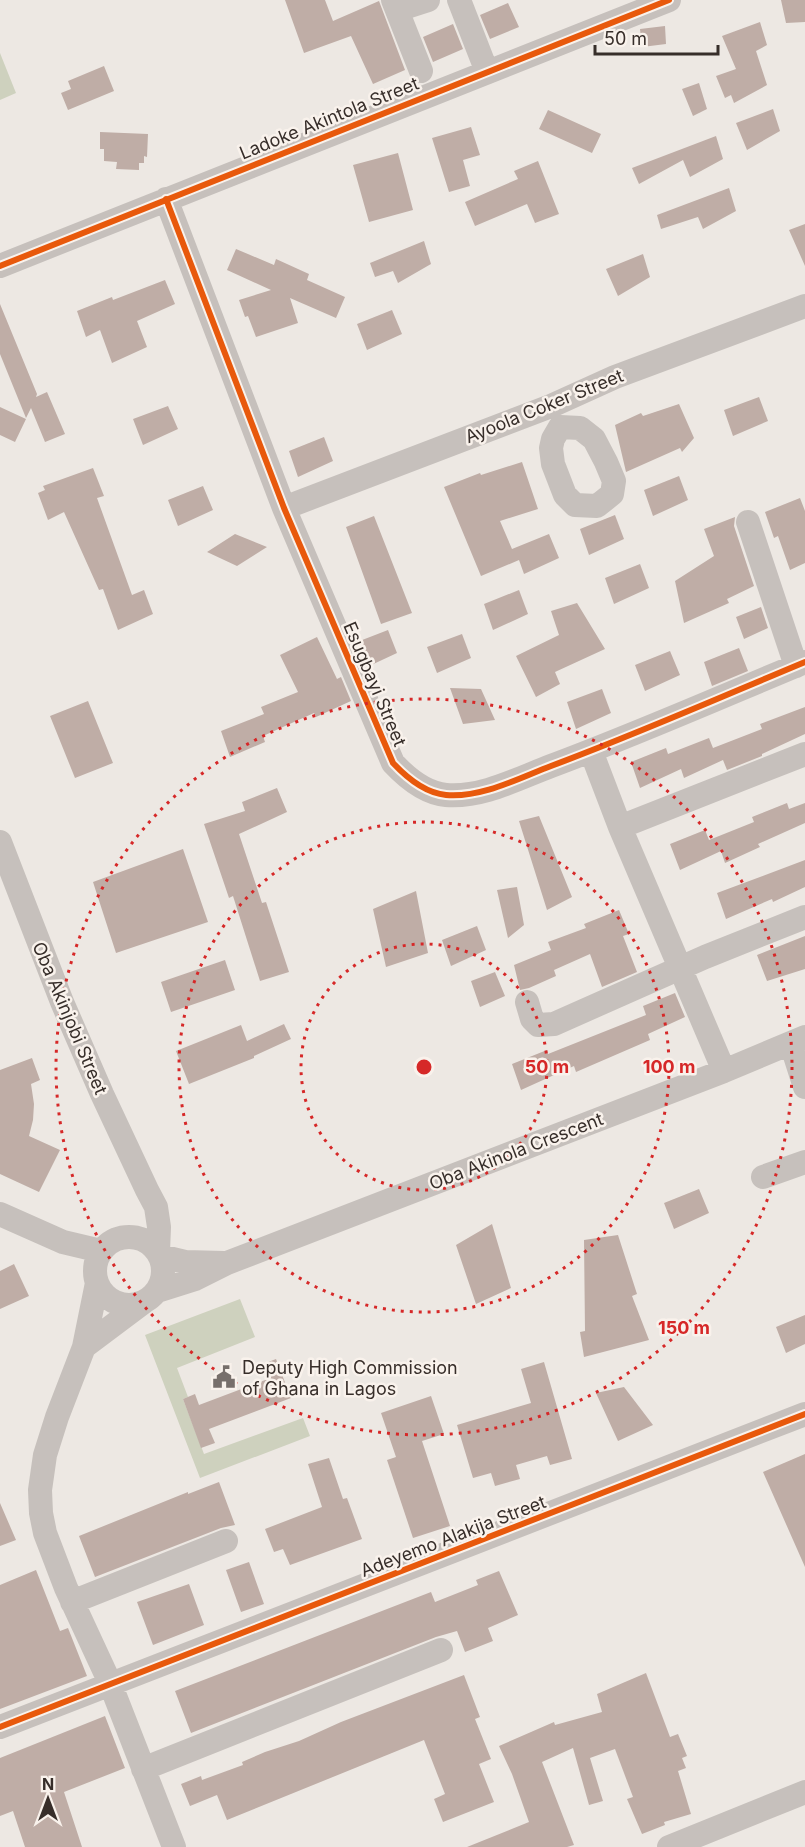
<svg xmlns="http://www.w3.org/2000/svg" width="805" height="1847" font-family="Inter,sans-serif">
  <rect width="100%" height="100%" fill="#ede8e3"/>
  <!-- green -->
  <path fill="#ced1be" d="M0 53 16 93 0 100Z
    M240 1299 255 1337 177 1368 188 1397 183 1399 204 1454 303 1418 310 1436 200 1478 145 1335Z"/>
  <!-- building -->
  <path fill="#bfada6" d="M285 0H325L333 21 379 1 405 70 373 84 351 36 304 53Z
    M781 0H805V22L786 23Z
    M508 3 519 27 490 39 480 15Z
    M760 22 767 45 756 51 767 85 734 103 731 95 725 98 716 76 736 69 722 36Z
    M453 24 463 49 433 62 423 37Z
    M665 26 666 44 642 47 640 29Z
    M104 66 114 91 68 110 61 93 71 89 68 81Z
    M699 83 707 109 693 116 682 89Z
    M773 109 780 131 747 150 736 123Z
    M548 110 601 134 592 153 539 129Z
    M471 127 480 155 463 160 470 186 449 192 432 138Z
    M100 132 148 134 147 157 144 156V163H139V170L116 169 117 162 104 161V149H100Z
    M716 136 723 159 690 177 683 160 639 184 632 168Z
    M398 153 413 210 369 222 353 165Z
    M538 161 559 214 535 223 527 204 475 226 465 202 518 179 514 171Z
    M729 188 736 211 703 229 698 217 661 229 657 215Z
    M805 224V266L789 230Z
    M424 241 431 264 398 283 393 271 375 277 370 263Z
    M236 249 274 265 276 259 309 274 307 280 345 297 336 318 290 298 298 323 256 337 248 316 245 317 239 300 271 290 227 270Z
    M643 254 650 277 618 296 606 269Z
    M165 280 175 304 137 321 147 347 112 363 100 330 86 337 77 311 112 297 113 300Z
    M0 304 37 394 36 397 47 392 65 434 45 442 31 408 26 418 0 354Z
    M392 310 402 334 367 350 357 324Z
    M759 397 768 421 733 436 724 410Z
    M679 404 694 438 682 452 680 448 626 472 615 425 641 413 643 416Z
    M168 406 178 429 143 445 133 419Z
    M0 407 26 419 15 442 0 435Z
    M324 437 333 461 298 477 289 451Z
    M522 462 538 509 500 521 512 549 549 534 559 558 524 574 519 560 481 576 444 487 480 473 481 475Z
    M93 468 104 496 97 498 132 595 144 590 153 614 118 630 103 589 99 590 64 512 48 520 38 493 45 490 43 486Z
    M679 476 688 500 653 516 644 490Z
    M203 486 213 510 178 526 168 500Z
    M800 498 805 511V563L790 570 778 536 774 538 765 512Z
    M615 515 624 539 589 555 580 529Z
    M374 516 412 613 381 624 346 527Z
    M735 517 734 526 754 586 727 599 729 603 684 623 675 581 714 556 704 529Z
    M235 534 267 547 237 566 207 552Z
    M640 564 649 588 614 604 605 578Z
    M519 590 528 614 493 630 484 604Z
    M577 603 605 649 555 672 560 684 536 697 516 656 559 635 551 611Z
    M761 607 768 628 744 639 736 617Z
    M388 630 397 653 367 667 357 642Z
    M462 634 471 658 437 673 427 647Z
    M317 637 337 679 341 677 351 701 316 717 314 713 263 736 265 742 230 757 221 731 264 714 261 707 298 692 280 655Z
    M739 648 748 671 712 686 704 662Z
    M670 651 680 675 645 691 635 665Z
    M450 688 481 689 495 720 463 724Z
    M602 689 611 713 576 729 567 702Z
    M88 701 113 763 75 778 50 716Z
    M805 707V734L762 754V756L727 770 723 760 684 778 681 769 640 788 631 762 666 748 668 754 709 738 713 748 762 729 760 724Z
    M277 788 287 812 239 834 262 903 266 902 289 972 260 981 233 896 229 898 204 824 245 811 242 802Z
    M787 803 789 809 805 803V823L758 844 760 847 725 863 721 851 680 870 670 844 705 830 709 840 754 822 752 817Z
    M539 816 572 897 547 910 519 821Z
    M183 849 208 922 116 953 93 882Z
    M805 860V887L773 902 772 899 726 919 717 893Z
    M517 887 524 925 508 938 497 890Z
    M416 891 428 953 386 967 373 909Z
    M619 910 629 934 623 936 637 972 602 987 590 954 554 970 556 976 529 988 520 990 514 965 551 950 548 942 586 928 584 924Z
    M477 926 486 950 451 966 442 940Z
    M805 936V969L767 981 757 955Z
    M225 960 235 990 171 1012 161 982Z
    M495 972 505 996 480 1007 471 981Z
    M675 993 685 1017 648 1034 650 1040 576 1072 574 1066 521 1090 512 1064 547 1050 548 1054 646 1015 643 1006Z
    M284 1024 291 1039 254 1056V1058L189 1084 176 1051 241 1025 247 1041Z
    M32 1058 40 1080 31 1084 34 1104 33 1120 29 1136 60 1150 39 1192 0 1174V1070Z
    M699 1189 709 1213 674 1229 664 1203Z
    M492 1224 511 1288 476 1304 456 1245Z
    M618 1235 637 1294 632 1296 649 1340 584 1357 580 1332 585 1331 584 1240Z
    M14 1264 29 1296 0 1309V1271Z
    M805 1315V1344L786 1353 776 1327Z
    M276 1359 291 1398 209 1429 215 1443 201 1448 183 1399 195 1394 199 1405 268 1379 263 1364Z
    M544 1362 572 1459 550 1465 547 1456 516 1465 520 1479 495 1486 491 1473 473 1478 457 1425 531 1403 521 1369Z
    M624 1387 653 1425 618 1441 596 1393Z
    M431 1396 444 1434 422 1441 450 1526 413 1538 387 1460 396 1457 381 1413Z
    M805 1454V1567L763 1472Z
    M329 1458 343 1499 347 1498 362 1539 290 1565 283 1549 274 1552 265 1529 322 1507 308 1464Z
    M219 1482 235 1525 221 1528 95 1577 79 1536 188 1492V1494Z
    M0 1503 16 1540 0 1546Z
    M249 1562 264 1604 241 1612 226 1570Z
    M36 1570 60 1631 68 1628 87 1676 0 1709V1585Z
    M499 1571 518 1615 488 1628 493 1641 465 1652 457 1631 436 1637 191 1733 175 1691 431 1592 435 1602 478 1585 476 1580Z
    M189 1584 204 1625 153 1645 137 1602Z
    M646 1673 670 1737 678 1734 687 1756 682 1758 686 1768 678 1771 691 1814 664 1822 665 1825 642 1834 627 1799 633 1797 615 1749 590 1758 603 1801 589 1805 573 1748 542 1762 574 1845 567 1847H467L529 1822 512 1774 499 1746 554 1722 555 1725 602 1712 597 1694Z
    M464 1675 480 1717 475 1719 491 1759 479 1764 494 1802 443 1822 434 1799 445 1794 424 1740 227 1820 217 1795 190 1806 181 1784 201 1776 202 1780 243 1765 242 1762 265 1752 299 1741 341 1722Z
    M105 1716 125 1768 64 1792 82 1847H25L13 1811 0 1816V1758Z"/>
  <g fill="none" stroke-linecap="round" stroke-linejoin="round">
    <!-- minor -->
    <path stroke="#c6c0bc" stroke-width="24" d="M393 0 421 71
      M459 0 487 72
      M397 10 428 0
      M166 199 284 508 393 763C407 778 425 793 446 795 482 798 519 778 551 766 637 734 721 697 805 662
      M0 266 669 0
      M560 427 580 428 594 439 606 462 614 481 612 494 597 506 575 505 565 495 553 464 551 448 553 439Z
      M284 508 551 406 615 377 805 306
      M748 522 796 666
      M591 751 620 827 724 1071
      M620 827 805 754
      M0 842 62 1002 102 1094 147 1190 156 1207 159 1227 158 1252
      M527 1002 532 1019 538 1025 554 1024 705 957 805 917
      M791 1043 805 1087
      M763 1177 805 1162
      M0 1214 63 1242 101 1251
      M95 1271a34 34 0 1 1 68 0a34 34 0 1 1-68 0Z
      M160 1256 185 1262 224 1263
      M97 1283 84 1347 57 1417 45 1455 40 1490 41 1513 45 1533 66 1588 110 1683 174 1847
      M157 1291 195 1279 227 1263 724 1071 805 1037
      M84 1347 144 1302
      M72 1602 226 1541
      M0 1727C268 1621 537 1519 805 1414
      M143 1769 441 1650
      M669 1847 805 1792"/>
    <!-- cycleway casing -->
    <g stroke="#f9f2ec" stroke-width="10">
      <path id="cycleway" d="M166 199 284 508 393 763C407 778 425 793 446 795 482 798 519 778 551 766 637 734 721 697 805 662
        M0 266 669 0
        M0 1727C268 1621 537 1519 805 1414"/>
    </g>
    <!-- cycleway -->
    <use href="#cycleway" stroke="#e8590c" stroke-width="6"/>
  </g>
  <!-- distance rings -->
  <g fill="none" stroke="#d62828" stroke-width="3" stroke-dasharray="3 6">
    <circle cx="424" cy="1067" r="123"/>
    <circle cx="424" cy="1067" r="245"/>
    <circle cx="424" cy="1067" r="368"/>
  </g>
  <!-- icons -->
  <defs>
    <g id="civic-bare" transform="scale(1.8)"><path d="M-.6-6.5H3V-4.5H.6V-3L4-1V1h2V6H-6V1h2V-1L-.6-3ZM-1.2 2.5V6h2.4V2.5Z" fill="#776f6b" stroke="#f9f2ec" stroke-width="2.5" paint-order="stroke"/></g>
  </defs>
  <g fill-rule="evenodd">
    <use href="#civic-bare" x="224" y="1377"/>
  </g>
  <g text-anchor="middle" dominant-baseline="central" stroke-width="5" stroke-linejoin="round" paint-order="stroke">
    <!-- street labels -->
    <g font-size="18" fill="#372e2a" stroke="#f9f2ec">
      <text transform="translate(329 118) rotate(-22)">Ladoke Akintola Street</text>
      <text transform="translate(544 406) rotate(-22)">Ayoola Coker Street</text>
      <text transform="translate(375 684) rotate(67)">Esugbayi Street</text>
      <text transform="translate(70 1018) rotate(67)">Oba Akinjobi Street</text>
      <text transform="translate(516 1151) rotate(-21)">Oba Akinola Crescent</text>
      <text transform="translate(453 1536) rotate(-21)">Adeyemo Alakija Street</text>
    </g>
    <!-- poi labels -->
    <g font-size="18" fill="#372e2a" stroke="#f9f2ec" text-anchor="start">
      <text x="242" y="1367">Deputy High Commission<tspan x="242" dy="21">of Ghana in Lagos</tspan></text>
    </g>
  </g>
  <circle cx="424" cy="1067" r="9" fill="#d62828" stroke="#f9f2ec" stroke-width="3"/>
  <g font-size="18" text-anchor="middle" font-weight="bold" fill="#d62828" stroke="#f9f2ec" stroke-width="5" stroke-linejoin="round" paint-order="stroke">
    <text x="547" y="1073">50 m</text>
    <text x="669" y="1073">100 m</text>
    <text x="684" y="1334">150 m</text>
  </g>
  <!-- north arrow -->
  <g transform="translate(48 1799)" stroke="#f9f2ec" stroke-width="4.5" paint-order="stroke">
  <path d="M0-4.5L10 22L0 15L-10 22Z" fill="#372e2a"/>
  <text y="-9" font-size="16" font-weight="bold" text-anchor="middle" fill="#372e2a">N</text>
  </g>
  <!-- scale -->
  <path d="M595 45v9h123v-9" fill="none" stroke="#372e2a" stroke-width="3"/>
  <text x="604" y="45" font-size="18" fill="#372e2a" stroke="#f9f2ec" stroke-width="4.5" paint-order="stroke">50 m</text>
</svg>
